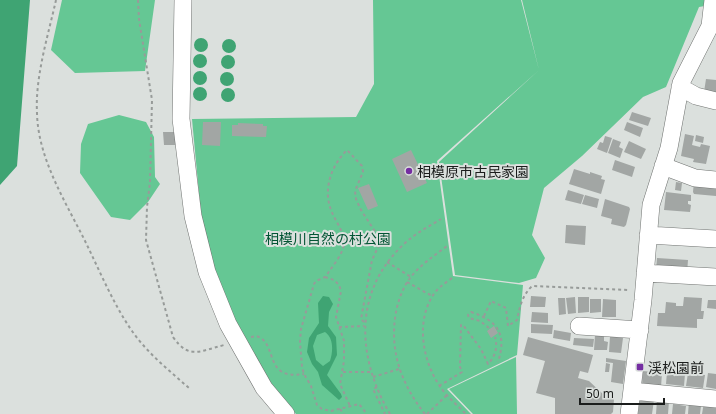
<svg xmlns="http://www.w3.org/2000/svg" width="716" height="414" font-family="'Noto Sans','Noto Sans JP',sans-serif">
  <rect width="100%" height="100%" fill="#dbe0dd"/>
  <!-- green -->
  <path fill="#65c794" d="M62 0H155L145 71 75 73 51 50Z
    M373 0H521L539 70 437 161 453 276 523 285 517 355 447 389 471 414H296L270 384 234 321 213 270 201 215 192 119 356 117 374 84Z
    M522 0H716V4L699 7 666 87 643 97 582 156 544 188 532 235 545 258 536 278 519 283 455 275 439 162 539 70Z
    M119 115 146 122 154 137 155 177 160 184 148 202 130 220 111 217 80 173 81 144 88 124Z
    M516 357 517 414H473L449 389Z"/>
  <!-- water -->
  <path fill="#3fa473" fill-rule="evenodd" d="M0 0H30L17 166 0 185Z
    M194 45a7 7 0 1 1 14 0a7 7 0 1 1-14 0Z
    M222 46a7 7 0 1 1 14 0a7 7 0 1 1-14 0Z
    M193 61a7 7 0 1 1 14 0a7 7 0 1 1-14 0Z
    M221 62a7 7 0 1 1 14 0a7 7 0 1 1-14 0Z
    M193 78a7 7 0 1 1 14 0a7 7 0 1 1-14 0Z
    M220 79a7 7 0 1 1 14 0a7 7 0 1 1-14 0Z
    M193 94a7 7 0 1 1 14 0a7 7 0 1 1-14 0Z
    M221 95a7 7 0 1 1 14 0a7 7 0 1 1-14 0Z
    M323 296 329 297 333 304 329 312 328 326 336 337 337 355 327 375 341 394 342 397 339 400 322 385 318 372 312 364 307 352 309 338 319 323 318 303ZM325 332C334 338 333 352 330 361L323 366 316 360 313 346 317 335Z"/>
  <!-- building -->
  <path fill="#a2a6a4" d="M706 79 716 80V95L704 92Z
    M632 112 651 118 648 126 629 120Z
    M203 122H221L220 146 202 145Z
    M627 122 643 128 640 137 624 130Z
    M238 123 263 124V126H267L266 137 232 136V125H238Z
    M163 132H177V145H164Z
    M685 134 694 136 692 145 700 147 701 144 710 146 706 164 693 162 694 159 681 156Z
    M696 135 704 137 703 143 695 141Z
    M605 136 612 138 607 153 597 149 600 142 603 143Z
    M613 139 621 142 619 147 623 149 620 158 608 153Z
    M629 141 646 149 641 159 624 152Z
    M411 150 427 183 407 192 392 159Z
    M615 160 635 167 632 177 612 170Z
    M574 169 590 174V172L602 176 601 179 605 180 601 194 569 184Z
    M694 181 716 183V196L694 194 693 192Z
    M676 182 682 183 681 191 675 190Z
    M369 184 378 206 368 210 358 188Z
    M568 190 584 195 581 204 565 200Z
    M666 192 691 195V201H688V204L691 205 690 212 664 210Z
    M585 195 599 199 597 208 582 204Z
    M605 199 629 207 630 209 626 225 624 227 611 224 612 219 601 216Z
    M566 225 586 226 585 245 565 243Z
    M657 258 688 260 687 273 656 270Z
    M531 296 546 297 545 307H530Z
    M575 297 576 313 568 314 566 298Z
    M578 297H589V312L578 313Z
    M684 297 702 298 701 311H704L703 319H697V328L657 326 658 313H665L666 302 676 303V306H683Z
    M558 298H565L566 314 559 315Z
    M590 299H601V312L590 313Z
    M603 299 616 300V317H602Z
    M708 300H716V309L707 308Z
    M532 312 548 313V323L531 322Z
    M531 324 553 325 552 334 531 333Z
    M494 326 498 333 491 338 487 331Z
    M554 330 571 333 570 341 553 338Z
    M595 335 604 336V341L608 342 607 350H594Z
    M610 336 623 338 621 353 609 352Z
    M528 337 593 355 588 373 580 371 578 378 589 381 604 395 614 399 613 412 611 414H555V398L536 393 545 361 523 355Z
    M574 338 594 339 593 347 573 345Z
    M606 358 626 361 623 384 611 382 613 363 606 362Z
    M606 363 610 364 609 372H605Z
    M643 371 662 373 661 387 642 385Z
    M667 372 685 374 684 386 666 384Z
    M688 373 705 375 703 388 686 386Z
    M708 373 716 374V389L706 387Z
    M640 398 654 400 652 414H638Z
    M657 400 669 401 668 414H656Z
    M689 401 701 406 700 414H688Z
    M704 402 716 404V414H702Z
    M673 404 686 406 685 414H672Z"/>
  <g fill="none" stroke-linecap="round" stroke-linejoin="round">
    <!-- minor casing -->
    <g stroke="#707371" stroke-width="18">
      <path id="minor" d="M183 0 181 119 193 216 207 272 228 324 264 388 286 414
        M680 87 696 96 716 101
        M663 166 695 178 716 180
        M648 235 716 239
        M645 273 716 277
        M579 326 640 330
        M632 391 716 399
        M629 414 643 300 651 205 669 148 681 83 710 26 713 0"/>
    </g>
    <!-- path -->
    <path stroke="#979b99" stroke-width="2" stroke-dasharray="3 3" stroke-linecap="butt" d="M56 0C48 36 35 77 37 113 38 160 67 204 87 245 101 274 114 305 132 331 148 354 170 371 190 389
      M138 0 139 19 152 100 150 182 147 207 146 240 173 337C189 360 200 351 224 345
      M387 262 411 277
      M325 277 334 280 339 285 341 291 336 317 344 341V361L340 384 350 406
      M452 278C444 284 436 289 432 297 416 323 423 361 439 385 446 396 457 405 466 414
      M407 282 432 296
      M484 316 491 301 506 308 508 326 517 320C520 306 522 296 532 286L630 290
      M364 322 361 319 372 260 380 243 378 236 361 210 356 199 355 191 363 172 362 166 347 150C331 166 323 189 331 210 335 221 344 231 344 242 344 253 334 264 328 273L325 277 316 281 314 284 301 329 300 342 302 367 304 374 311 386 317 405 322 409 331 411 359 404 367 414
      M339 327 364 326
      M489 328 480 321 469 318 468 315 471 312C498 321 507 334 498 362
      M251 337 256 336C279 342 262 381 304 374
      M343 372H371
      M373 377 399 369
      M439 386 462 372 460 367 461 325H463L481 349 488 364C495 357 498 347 495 337
      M377 387 373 389 385 414
      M340 409 344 414
      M390 414C357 358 353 292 403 245 414 234 428 227 441 219
      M425 414C401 384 389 350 396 312 398 301 403 287 410 278 420 265 434 256 447 246
      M427 414 447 395"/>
    <!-- minor -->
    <use href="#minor" stroke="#fff" stroke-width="17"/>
  </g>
  <!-- markers -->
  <g fill="#752ea2" stroke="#dbe0dd" stroke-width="1.5">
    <circle cx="409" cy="171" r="4"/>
    <rect x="636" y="363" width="8" height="8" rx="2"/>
  </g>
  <g text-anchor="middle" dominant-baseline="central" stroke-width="4" stroke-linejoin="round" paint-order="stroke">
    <!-- poi labels -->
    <g font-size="14" fill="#1b1d1c" stroke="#dbe0dd" text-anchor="start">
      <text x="417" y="171">相模原市古民家園</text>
      <text x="648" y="367">渓松園前</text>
    </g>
    <!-- park labels -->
    <g font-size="14" fill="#025534" stroke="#dbe0dd">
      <text x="328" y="238">相模川自然の村公園</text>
    </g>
  </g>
  <!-- scale -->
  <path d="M580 398v6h84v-6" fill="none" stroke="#1b1d1c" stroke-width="2"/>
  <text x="586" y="398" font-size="12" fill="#1b1d1c" stroke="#dbe0dd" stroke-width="3" paint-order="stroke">50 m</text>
</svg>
